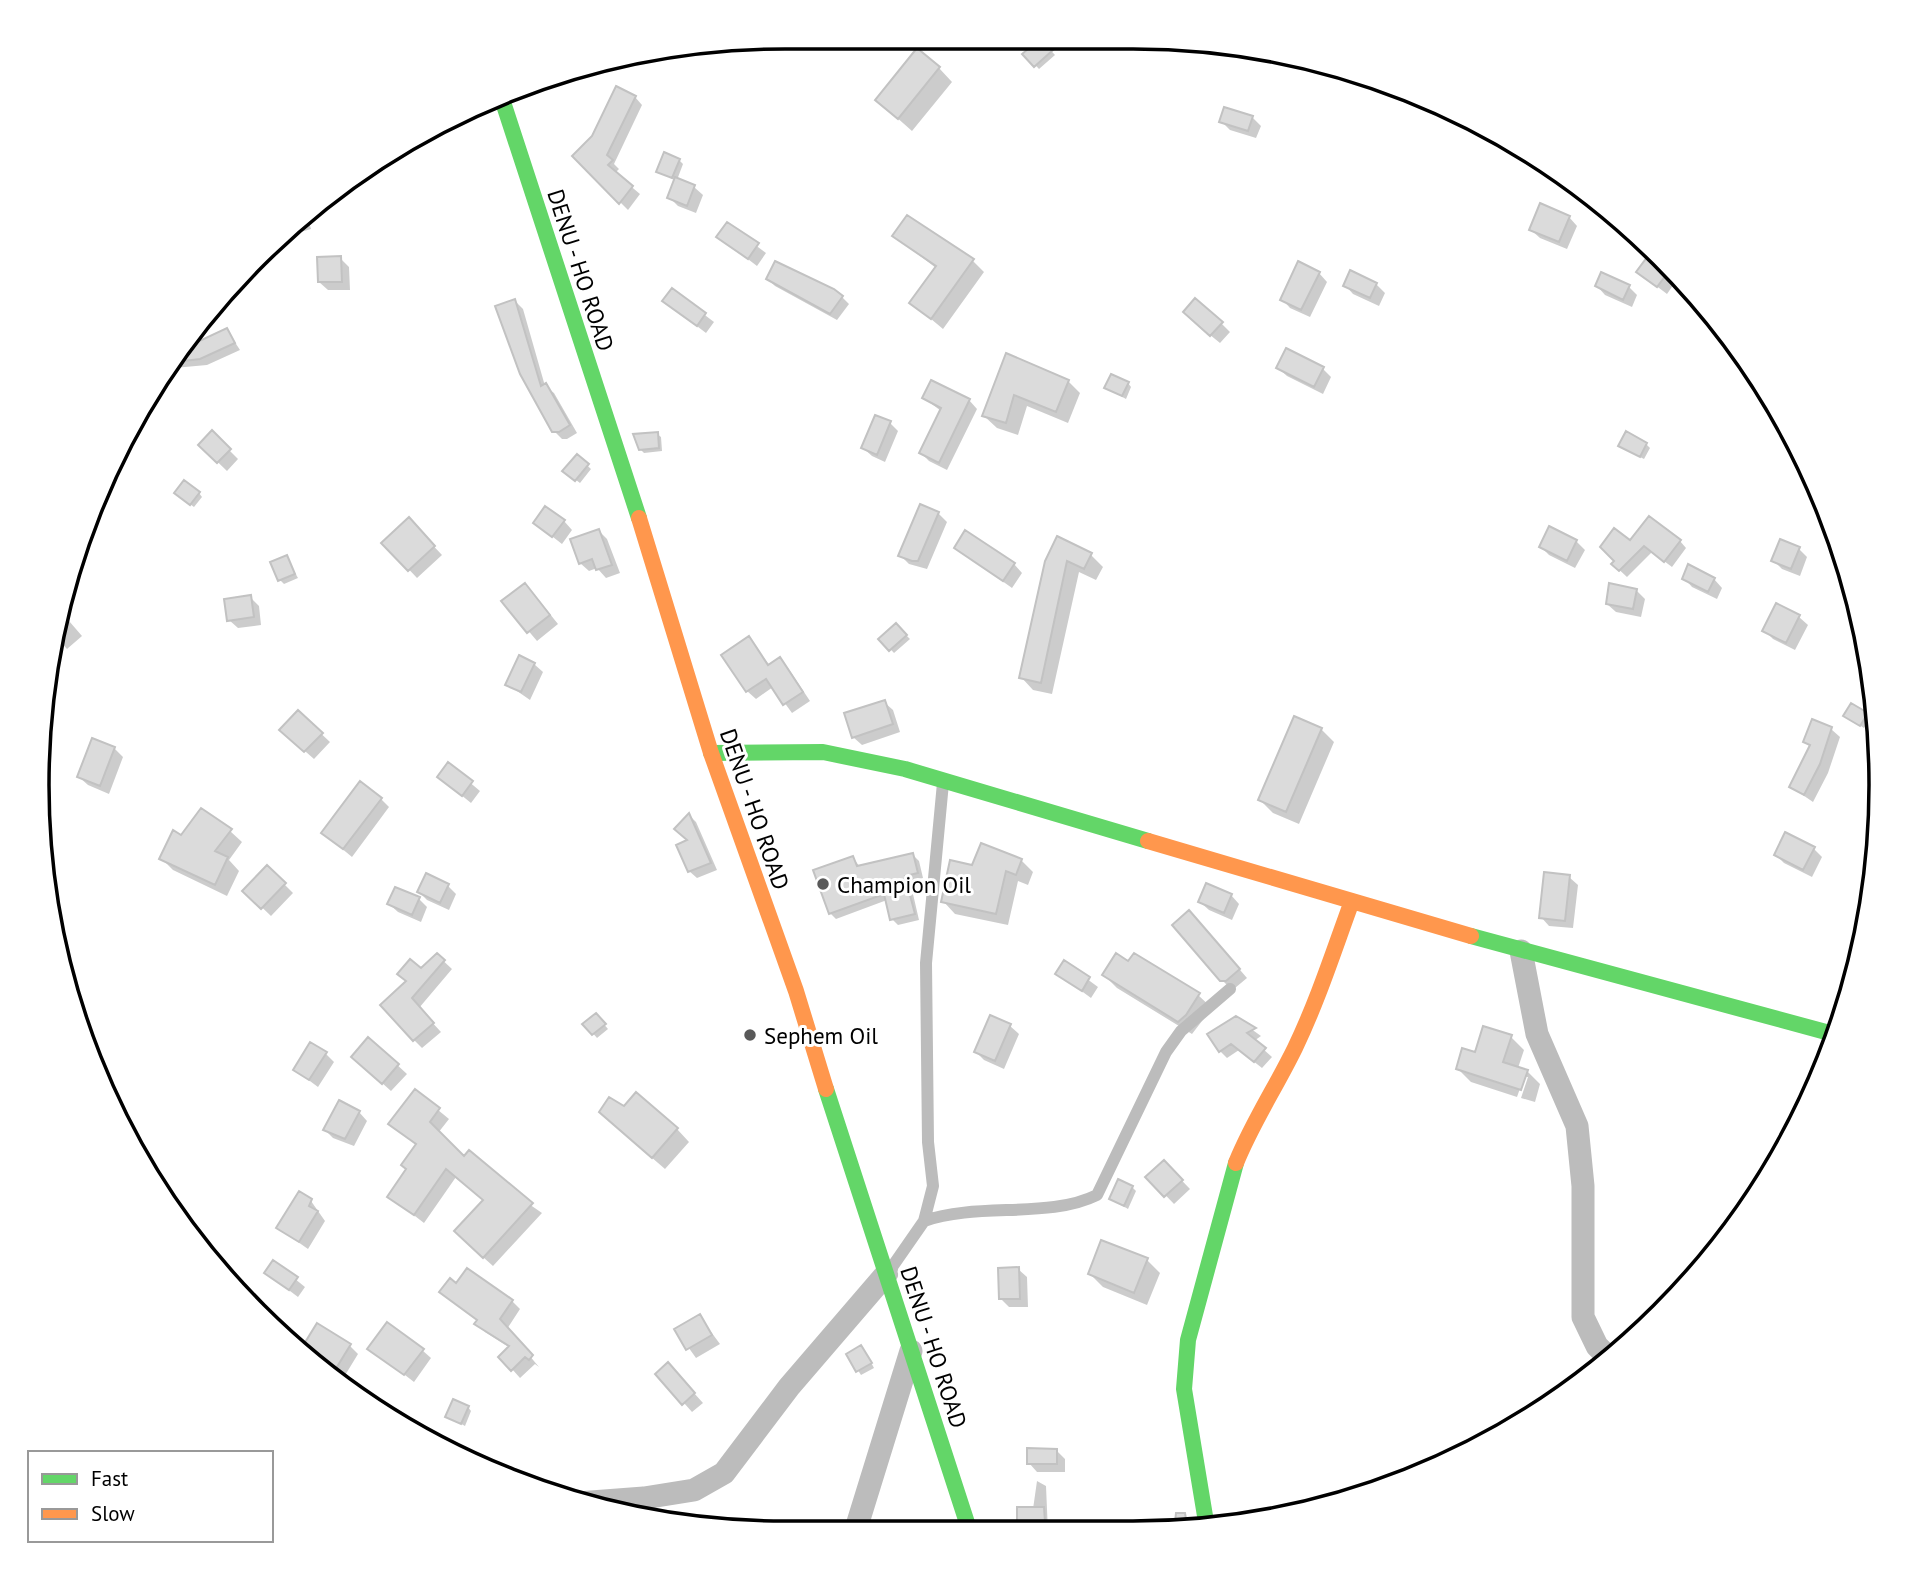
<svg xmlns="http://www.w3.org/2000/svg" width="1918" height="1570" font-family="'PT Sans',sans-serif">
  <rect width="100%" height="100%" fill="#fff"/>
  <!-- shadow -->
  <path fill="#0003" d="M1041 40 1055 55 1039 69 1025 54Z
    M1301 58 1324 65 1319 72Z
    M1324 65 1367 78 1363 86Z
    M939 68 952 82 912 131 877 100Z
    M635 97 642 105 614 164 619 169 615 173 640 194 628 210 574 156Z
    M1252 117 1261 126 1256 138 1230 130 1221 121Z
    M679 160 683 164 677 180 694 187 703 195 696 213 678 206 669 197 676 181 658 171Z
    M306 212 311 229 277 239 291 223Z
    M1569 217 1577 226 1567 249 1540 238 1531 230Z
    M727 224 766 253 757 266 719 237Z
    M894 236 973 261 984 272 943 329 912 303 936 268Z
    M340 258 349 267 350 290H328L319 282Z
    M1638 272H1668L1676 281 1667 294Z
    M1319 273 1327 282 1310 317 1290 308 1282 299Z
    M768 279 842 297 849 304 837 320 775 286Z
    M1376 284 1385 293 1379 306 1353 294 1345 285Z
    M1597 286 1629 287 1637 295 1632 307 1605 295Z
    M672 290 714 322 706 333 664 301Z
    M515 301 523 309 545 386 554 393 577 433 567 439H562L554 431Z
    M1193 321 1221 323 1230 332 1220 343Z
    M227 330 240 350 207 365 163 369 177 353Z
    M1007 356 1068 381 1080 393 1068 423 1027 406 1018 435 997 428 984 416Z
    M1278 368 1323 369 1331 377 1323 394 1287 376Z
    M1128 383 1131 387 1126 399 1106 388Z
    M924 398 969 400 977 409 947 470 929 461 921 453 941 411Z
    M890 423 898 431 885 462 872 456 863 448Z
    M212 433 238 459 227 471 200 445Z
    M657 434 661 437 662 451 644 453 640 449Z
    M1646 444 1650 448 1644 459 1624 449Z
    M577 456 591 469 580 483 568 474Z
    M199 493 202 497 194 507 180 497Z
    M938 513 947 522 927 569 909 564 900 555Z
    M409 520 442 555 417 578 384 543Z
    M564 521 572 530 562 544 535 523Z
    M599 531 607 539 620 573 606 578 597 568 589 571 580 563Z
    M1576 541 1585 550 1575 568 1549 555 1541 547Z
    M1680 541 1686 548 1672 567 1652 552 1627 577 1613 564 1630 543Z
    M956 548 1014 564 1022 573 1012 588Z
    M1799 549 1807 557 1800 576 1782 569 1774 561Z
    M1091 555 1103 567 1096 580 1079 572 1052 694 1033 690 1021 677 1047 561Z
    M286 557 298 578 284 584 280 580Z
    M1684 578 1714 579 1722 588 1717 599 1692 587Z
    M1636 590 1645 599 1641 617 1616 612 1607 604Z
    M533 593 558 624 537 641 504 602Z
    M250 597 259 606 261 625 238 628 229 620Z
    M63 614 82 636 67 649 58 639Z
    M1799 617 1808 625 1795 650 1773 639 1765 631Z
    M896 625 910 639 894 653 881 639Z
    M749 638 770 666 780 659 788 668 810 701 792 713 773 687 756 699 747 691Z
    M534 664 543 672 530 700 507 684Z
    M884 702 893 710 900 732 862 745 853 737Z
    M298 712 330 742 314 759 290 738Z
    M1866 714 1870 718 1864 728 1845 716Z
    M1321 729 1334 742 1299 824 1273 813 1260 800Z
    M1831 729 1840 737 1828 773 1813 802 1791 787 1811 748 1805 742Z
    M114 748 123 757 109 794 88 785 79 777Z
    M449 765 480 791 471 803 439 777Z
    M381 799 389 807 352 857 323 833Z
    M689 815 696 822 717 870 697 878 689 871Z
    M230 831 242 842 229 860 239 871 227 896 173 870 161 858 182 837Z
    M1814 849 1822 857 1812 877 1784 863 1776 855Z
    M913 855 919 861 923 878 910 881 919 920 898 925 892 919 887 900 836 919 830 913 853 858 860 867Z
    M1021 860 1033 872 1028 885 1018 881 1008 925 955 914 943 901 973 867Z
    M267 867 293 893 271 916 245 891Z
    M1569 877 1578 885 1573 928 1549 926 1541 917Z
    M448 886 456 894 449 910 427 900 419 892Z
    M1231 895 1239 904 1232 920 1209 910 1200 902Z
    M419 899 427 907 421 922 398 912 389 904Z
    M1198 921 1247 978 1235 988H1230L1221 979Z
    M437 955 452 969 419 1008 441 1032 422 1048 414 1040 408 982Z
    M1064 962 1098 987 1091 998 1057 973Z
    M1129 963 1198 995 1212 1008 1192 1034 1117 988 1104 975Z
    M596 1015 608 1029 597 1038 585 1024Z
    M1236 1018 1261 1036 1254 1041 1272 1057 1262 1068 1239 1050 1227 1058 1220 1051Z
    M1010 1026 1019 1034 1004 1069 984 1060 976 1052Z
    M1511 1037 1524 1050 1518 1068 1527 1071 1540 1084 1535 1102 1521 1098 1528 1077H1524L1517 1097 1471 1082 1458 1069 1476 1054Z
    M369 1039 407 1074 391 1091 362 1065Z
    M326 1054 334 1062 318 1087 295 1070Z
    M415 1091 449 1119 438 1133 464 1159 542 1213 493 1266 465 1241 484 1200 456 1177 424 1223 389 1196 408 1169 417 1146 391 1123Z
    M359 1112 367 1121 354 1146 333 1138 325 1130Z
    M614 1125 677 1129 689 1142 665 1169Z
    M1164 1162 1190 1189 1174 1204 1148 1177Z
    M1132 1187 1136 1191 1128 1209 1111 1199Z
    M311 1201 325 1221 308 1249 278 1228Z
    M1147 1260 1160 1273 1147 1305 1103 1287 1090 1274Z
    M274 1262 305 1287 298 1297 266 1273Z
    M1018 1269 1027 1277 1028 1307H1009L1001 1299Z
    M457 1285 512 1301 520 1309 507 1329 539 1367 535 1364 520 1378 512 1369 510 1348 485 1332 478 1321 441 1292Z
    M700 1317 720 1344 696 1358 676 1330Z
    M350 1346 358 1354 344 1377 303 1349Z
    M370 1348 422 1350 431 1358 414 1382Z
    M865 1351 874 1368 861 1375 848 1355Z
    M676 1373 703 1403 692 1412 684 1403Z
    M468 1407 471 1411 465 1426 447 1416Z
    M1056 1450 1065 1459V1472H1037L1029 1463Z
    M1037 1481 1046 1486 1048 1532H1029L1030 1525 1022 1526 1019 1522 1033 1509Z
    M1184 1515 1191 1530 1176 1532Z
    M1115 1524 1128 1527 1133 1532H1113Z"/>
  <!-- building -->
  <path fill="#dbdbdb" stroke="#c2c2c2" stroke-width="2" d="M1041 38 1053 50 1034 67 1022 54Z
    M917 48 940 67 898 119 875 100Z
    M616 86 636 96 607 155 613 160 608 165 633 186 619 204 572 156 592 136Z
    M1224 107 1253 116 1248 131 1219 122Z
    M664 152 680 159 672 178 656 172Z
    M675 177 695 185 687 206 667 198Z
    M1540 203 1570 216 1559 242 1529 230Z
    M907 215 974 259 931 319 909 303 936 266 892 236Z
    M727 222 759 243 748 259 716 237Z
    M341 256 342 282H318L317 257Z
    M1648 256 1669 271 1657 287 1636 272Z
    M775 261 834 289 843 296 830 314 766 279Z
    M1298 261 1320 272 1301 310 1280 300Z
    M1350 270 1377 283 1370 298 1343 286Z
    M1601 272 1630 285 1623 300 1595 286Z
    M672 288 706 313 697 326 662 301Z
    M1195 298 1223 322 1210 336 1183 312Z
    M515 299 541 386 546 383 570 425 559 432H552L520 374 495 306Z
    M227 328 235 343 200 359 168 363 180 350Z
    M1286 348 1324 367 1314 387 1276 368Z
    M1006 353 1069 380 1056 412 1014 395 1006 423 982 416Z
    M1111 374 1129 382 1122 396 1104 388Z
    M931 380 970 399 939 463 919 453 941 408 922 398Z
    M875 415 891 421 877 455 861 448Z
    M212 430 231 449 217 463 198 445Z
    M1626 431 1647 443 1640 457 1618 446Z
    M658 432 659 448 639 450 633 434Z
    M577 454 589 464 575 481 562 471Z
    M184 480 200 492 190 505 174 493Z
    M920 504 939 512 918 561H912L898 556Z
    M545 506 565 520 552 537 533 523Z
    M1649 516 1681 540 1664 562 1644 546 1619 571 1611 564 1614 561 1600 547 1614 528 1630 540Z
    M409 517 435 546 408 571 381 543Z
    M1549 526 1577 540 1567 561 1539 547Z
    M599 529 612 565 596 570 592 559 579 564 570 539Z
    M965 530 1015 563 1003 581 954 548Z
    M1057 536 1092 553 1084 569 1067 561 1041 683 1019 678 1045 561Z
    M1780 539 1800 547 1791 569 1771 561Z
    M287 555 295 574 278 581 270 562Z
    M1688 564 1715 578 1708 592 1682 579Z
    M525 583 550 615 527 633 501 601Z
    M1609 583 1637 589 1633 609 1606 604Z
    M251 595 254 617 227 621 224 599Z
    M1776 603 1800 615 1786 643 1762 631Z
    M896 623 907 635 889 651 878 639Z
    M749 636 768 665 780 657 803 692 783 705 766 679 746 692 721 655Z
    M519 655 535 663 521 692 505 685Z
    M885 700 893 724 852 738 844 713Z
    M1851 703 1868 713 1860 726 1843 716Z
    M298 710 323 733 304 752 279 730Z
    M1294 716 1322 728 1286 812 1258 800Z
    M1812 719 1832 727 1820 764 1804 795 1789 787 1810 745 1803 742Z
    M92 738 115 747 100 786 77 777Z
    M448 762 473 781 462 796 437 777Z
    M360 781 382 798 343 849 321 833Z
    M201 808 232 829 215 851 228 857 215 885 159 859 173 830 181 835Z
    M689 813 711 863 688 872 676 845 687 840 674 829Z
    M1785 832 1815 847 1803 870 1774 855Z
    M981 843 1022 859 1016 875 1006 871 996 914 941 902 950 860 972 865Z
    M913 853 918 873 905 876 915 914 890 920 884 894 829 914 813 870 853 856 857 866Z
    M267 865 286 883 261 909 242 891Z
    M1544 872 1570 875 1565 921 1539 918Z
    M426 873 449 884 440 903 417 892Z
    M1206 883 1232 894 1224 913 1198 902Z
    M395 887 420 897 412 915 387 904Z
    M1189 910 1240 969 1226 981H1220L1172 925Z
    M437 953 445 960 412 998 434 1023 413 1041 380 1005 406 981 397 974 410 959 421 968Z
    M1116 953 1128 961 1134 953 1200 993 1186 1015 1178 1022 1102 975Z
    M1064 960 1090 977 1082 991 1055 974Z
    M596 1013 606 1024 592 1035 582 1024Z
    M990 1015 1011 1024 995 1061 974 1052Z
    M1236 1016 1256 1028 1247 1033 1266 1048 1254 1062 1231 1044 1219 1052 1207 1034Z
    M1483 1026 1512 1035 1503 1062 1528 1070 1521 1090 1456 1069 1462 1048 1475 1052Z
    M368 1037 399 1064 382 1084 351 1057Z
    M310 1042 327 1052 309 1080 293 1070Z
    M415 1089 440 1108 430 1122 464 1156 469 1150 533 1203 483 1258 454 1231 483 1200 446 1169 414 1215 387 1197 406 1169 401 1165 416 1144 388 1124Z
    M636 1092 678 1128 652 1158 599 1112 609 1097 624 1106Z
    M339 1100 360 1111 345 1139 323 1130Z
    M1164 1160 1183 1180 1164 1197 1145 1177Z
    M1118 1179 1133 1186 1124 1206 1109 1199Z
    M299 1191 312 1199 309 1206 318 1211 299 1242 276 1228Z
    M1101 1240 1148 1258 1134 1293 1088 1274Z
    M273 1260 298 1277 289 1290 264 1273Z
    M1019 1267 1020 1299H999L998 1268Z
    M467 1268 513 1300 500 1319 533 1355 529 1360 525 1357 511 1371 498 1357 509 1346 474 1324 477 1320 439 1292 450 1278 456 1283Z
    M700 1314 712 1335 686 1350 674 1329Z
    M387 1322 424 1349 404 1375 367 1349Z
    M317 1323 351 1344 335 1370 301 1349Z
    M861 1345 872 1363 856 1372 846 1354Z
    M668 1362 695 1393 682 1405 655 1374Z
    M453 1399 469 1406 461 1424 445 1417Z
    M1027 1448 1057 1449V1464H1027Z
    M1017 1507H1044L1045 1522 1017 1523Z
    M1176 1513H1185L1188 1531 1174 1532Z"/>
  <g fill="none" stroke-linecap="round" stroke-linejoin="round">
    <!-- lane -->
    <path stroke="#bcbcbc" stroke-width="12" d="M924 1221C978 1202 1049 1219 1097 1195L1166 1052 1181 1031 1230 989
      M890 1270 924 1221 933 1186 928 1142 926 963 943 783"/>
    <!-- street -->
    <path stroke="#bcbcbc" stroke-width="23" d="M1521 951 1537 1034 1577 1126 1583 1186V1317L1597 1346 1610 1359
      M578 1503 644 1498 694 1490 724 1473 789 1387 887 1273
      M855 1532 911 1351"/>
    <!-- fast -->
    <path stroke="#63d668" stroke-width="16" d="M502 99 639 518
      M711 753 823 752 905 769 1148 841
      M1471 936 1837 1035
      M826 1089 970 1532
      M1207 1528 1184 1389 1188 1340 1236 1163"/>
    <!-- slow -->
    <path stroke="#ff974d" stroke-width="16" d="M639 518 711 753 796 991 826 1089
      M1148 841 1471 936
      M1236 1163C1252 1123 1276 1087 1295 1048 1318 1000 1334 950 1352 901"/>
  </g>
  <!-- markers -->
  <g fill="#595959" stroke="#fff" stroke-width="2.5">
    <circle cx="823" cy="884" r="7"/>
    <circle cx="750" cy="1035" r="7"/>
  </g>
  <g text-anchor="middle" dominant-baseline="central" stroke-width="6" stroke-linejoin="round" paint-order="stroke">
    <!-- street labels -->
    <g font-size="23" fill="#000" stroke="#fff">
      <text transform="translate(581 270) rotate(72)">DENU - HO ROAD</text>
      <text transform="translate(755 809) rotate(71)">DENU - HO ROAD</text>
      <text transform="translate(934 1347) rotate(72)">DENU - HO ROAD</text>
    </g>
    <!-- poi labels -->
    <g font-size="23" fill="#000" stroke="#fff" text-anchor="start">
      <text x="837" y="884">Champion Oil</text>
      <text x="764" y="1035">Sephem Oil</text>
    </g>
  </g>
  <!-- crop -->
  <path d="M0 0H1918V1570H0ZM785 49H1133A736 736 0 0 1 1869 785V785A736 736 0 0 1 1133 1521H785A736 736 0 0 1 49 785V785A736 736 0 0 1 785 49Z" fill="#fff" fill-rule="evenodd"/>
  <path fill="none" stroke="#000" stroke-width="3.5" d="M785 49H1133A736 736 0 0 1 1869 785V785A736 736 0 0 1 1133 1521H785A736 736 0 0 1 49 785V785A736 736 0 0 1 785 49Z"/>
  <!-- legend -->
  <rect x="28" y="1451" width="245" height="91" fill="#ffffff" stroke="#999999" stroke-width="2"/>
  <rect x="42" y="1474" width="35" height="10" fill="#63d668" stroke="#999999" stroke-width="2"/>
  <text x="91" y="1486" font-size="21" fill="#000000">Fast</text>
  <rect x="42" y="1509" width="35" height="10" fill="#ff974d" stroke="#999999" stroke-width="2"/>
  <text x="91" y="1521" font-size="21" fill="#000000">Slow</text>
</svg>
